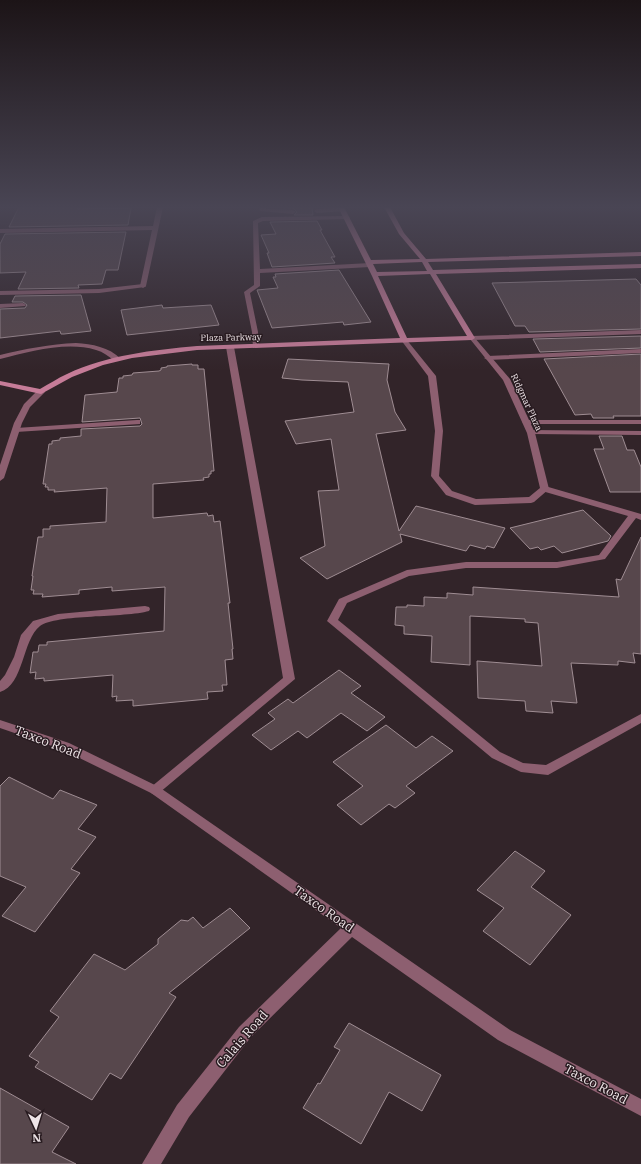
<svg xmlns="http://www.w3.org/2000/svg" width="641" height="1164" font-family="'IBM Plex Serif',serif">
  <rect width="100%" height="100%" fill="#322429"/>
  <!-- building -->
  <path fill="#57474c" stroke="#9f8d93" d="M19 207H77L78 209 131 208 128 225 9 227Z
    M268 207H312L313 215H294L297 212 293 208Z
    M317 221 322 230H320L335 257H331L335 263 272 267 267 253H269L261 235 276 234 270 222Z
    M126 232 118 270H106L102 284 78 285 79 288 18 289 26 272 0 273V244L5 234Z
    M339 270 371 322 344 325 343 322 272 328 257 290 278 288 273 277H276L275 274Z
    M636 279 641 285V329L529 332 525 326H515L492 283Z
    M81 295 91 331 64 334H61L60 331 0 338V309L25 308 27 305 23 302H12L15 296Z
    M162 305 163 308 211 305 219 325 127 335 121 310Z
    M641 336V348L540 352 533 339Z
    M641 354V416H613L614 418H593L591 414 575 415 544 359Z
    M288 359 389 364 387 380 395 412 406 430 376 434 399 531 416 506 505 528 494 548 487 546 485 549 470 545 466 551 400 534 402 542 327 579 300 558 325 546 318 491 339 490 331 439 296 444 285 421 354 412 348 382 302 380 282 378Z
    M192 364V365H198V369H204L214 471H211V474H209V477L203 478 204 480 153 484V518L207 513 208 516 213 515 214 522 220 521 230 603H228L233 649H232L233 659 225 660 227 685H222L223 691 207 692 208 699 133 706V700L116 701 117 696 112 697 113 675 44 681V678L35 679 36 672 30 673 33 652H38L39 645H47V642L164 631 165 587 112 591V587L79 590V594L42 597 43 594H33L34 590H31L33 576H32L38 537H43V529H50V526L106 522 107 488 54 492 55 490H48V487H45L46 484H43L49 444H52V441L60 440V438L81 436V429L140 426 142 424 140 418 82 422 85 395 117 392 119 378H123V376L132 375 133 373 159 371 161 370V368L167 367V366Z
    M599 436H622L627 450H634L641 467V492H610L594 449H604Z
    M583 510 611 536 608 541 562 553 554 546 541 550 538 547 530 549 510 528Z
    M641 537V654L633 653 635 663 618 661V665L571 663 577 703 551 701 553 713 526 711 525 701 478 698 477 661 542 666 538 623 525 622V619L470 616V665L431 662 432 636 404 634V626L395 625 396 607H407V605L424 606V597L447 598V593L473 595V587L619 597 616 579 621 580Z
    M339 670 361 686 351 693 385 717 367 731 341 713 307 738 298 731 271 750 252 735 275 719 268 713 288 699 293 703Z
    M386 725 416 748 432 736 453 751 406 786 415 793 395 808 389 804 361 825 337 805 363 786 333 762Z
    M9 777 53 799 60 790 97 805 78 829 96 837 71 869 80 873 35 932 2 916 26 887 0 876V786Z
    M515 851 545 871 531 887 571 915 530 965 483 931 504 908 477 890Z
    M230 908 250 928 169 993 176 997 121 1079 110 1073 92 1100 35 1067 39 1062 29 1056 59 1017 50 1011 94 954 125 970 158 944V939L181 920 188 921 193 917 203 928Z
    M349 1023 441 1075 422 1111 389 1092 361 1144 303 1108 318 1083 320 1084 340 1050 334 1047Z
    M0 1088 69 1127 52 1152 76 1164H0Z"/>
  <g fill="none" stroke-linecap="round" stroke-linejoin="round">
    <!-- lane -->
    <path fill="#8d5f70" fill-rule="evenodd" d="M259 207H265L266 209 293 210 296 212 293 214 260 211Z
      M343 208 345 209V211L317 213 314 211 317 209Z
      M347 216 350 218 349 219 263 221 258 223 260 269 370 263 373 265 370 267 260 273V286L250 293 258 332 259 347 253 348 252 332 244 292 254 285 253 221 262 217Z
      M143 284 146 286 145 287 99 293 0 295V291L99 289Z
      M23 303 26 305 25 306 0 308V304Z
      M641 330V334L472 340 469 338 472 336Z
      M76 343C92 344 109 347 121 359L117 361H114C109 356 103 352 96 350 66 341 29 352 0 359V355C25 349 50 344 76 343Z
      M230 345 234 347 295 679 159 793 155 795 151 793 149 790 151 787 283 678 226 347Z
      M641 349V353L488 360 484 358 488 356Z
      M137 420H140V424L16 432 12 430 16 428Z
      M523 420H641V424H526L522 422Z
      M528 430 641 431V435L531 434 527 432Z
      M545 486 641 514V520L636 518 605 559 557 568H466L409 576 347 603 338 620 500 752 523 763 546 765 641 714V723L548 775 521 772 492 758 327 621 339 599 407 570 466 562H557L599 555 628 516 542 491 541 489Z
      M145 606 149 607 150 609 149 611C125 618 56 614 40 626 22 640 24 685 0 692V681L5 675 14 657 21 635 33 621 58 614Z"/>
    <!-- street -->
    <path fill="#8d5f70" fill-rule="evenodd" d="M157 207H163L146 286 143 288 140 286 152 230 0 233V229L153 226Z
      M472 336 474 337 510 379 535 433 549 489 534 502 531 503 475 505 446 495 431 476 435 431 428 376 401 340 404 338 406 339 436 376 443 431 439 476 452 491 476 499 529 497 540 488 527 433 503 380 470 339 469 338Z
      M38 390H44L45 392 30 407 22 423 4 478 0 481V465L14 423 24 404Z
      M0 720 69 743 159 787 510 1030 641 1099V1116L498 1040 352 937 251 1037 189 1117 161 1164H142L177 1105 239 1027 341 928 151 793 61 749 0 728Z"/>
    <!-- secondary -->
    <path fill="#c67c98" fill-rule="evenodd" d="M338 207H344L371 260 420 259 399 234 384 207H390L404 233 426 259 641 252V256L428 262 433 270 641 264V268L436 274 475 338 472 340 197 350 132 358 103 365 72 377 41 394 0 385V381L40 389C49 384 58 378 67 374 107 355 153 350 197 346L400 338 372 276ZM422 262 427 271 377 272 373 264ZM430 274 467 336 407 338 378 276Z"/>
  </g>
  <!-- sky -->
  <linearGradient id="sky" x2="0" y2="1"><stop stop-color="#1c1417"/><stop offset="0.56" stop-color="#494554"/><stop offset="1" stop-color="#494554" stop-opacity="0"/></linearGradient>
  <rect width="641" height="370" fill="url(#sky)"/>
  <g text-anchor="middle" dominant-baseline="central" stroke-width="3" stroke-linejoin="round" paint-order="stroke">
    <!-- far-street labels -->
    <g font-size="9" fill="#eee4e7" stroke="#281b20">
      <text transform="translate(231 337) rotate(-1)">Plaza Parkway</text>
      <text transform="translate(527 402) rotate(65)">Ridgmar Plaza</text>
    </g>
    <!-- near-street labels -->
    <g font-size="13" fill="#eee4e7" stroke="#281b20">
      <text transform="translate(48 742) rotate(21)">Taxco Road</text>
      <text transform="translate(324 909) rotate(35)">Taxco Road</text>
      <text transform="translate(242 1039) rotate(-49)">Calais Road</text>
      <text transform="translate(596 1084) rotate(28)">Taxco Road</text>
    </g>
  </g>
  <!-- north arrow -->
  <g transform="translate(36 1128) rotate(176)" stroke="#281b20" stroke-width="3" paint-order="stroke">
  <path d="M0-3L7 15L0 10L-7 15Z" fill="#eee4e7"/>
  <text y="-6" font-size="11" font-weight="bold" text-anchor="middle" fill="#eee4e7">N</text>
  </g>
</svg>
